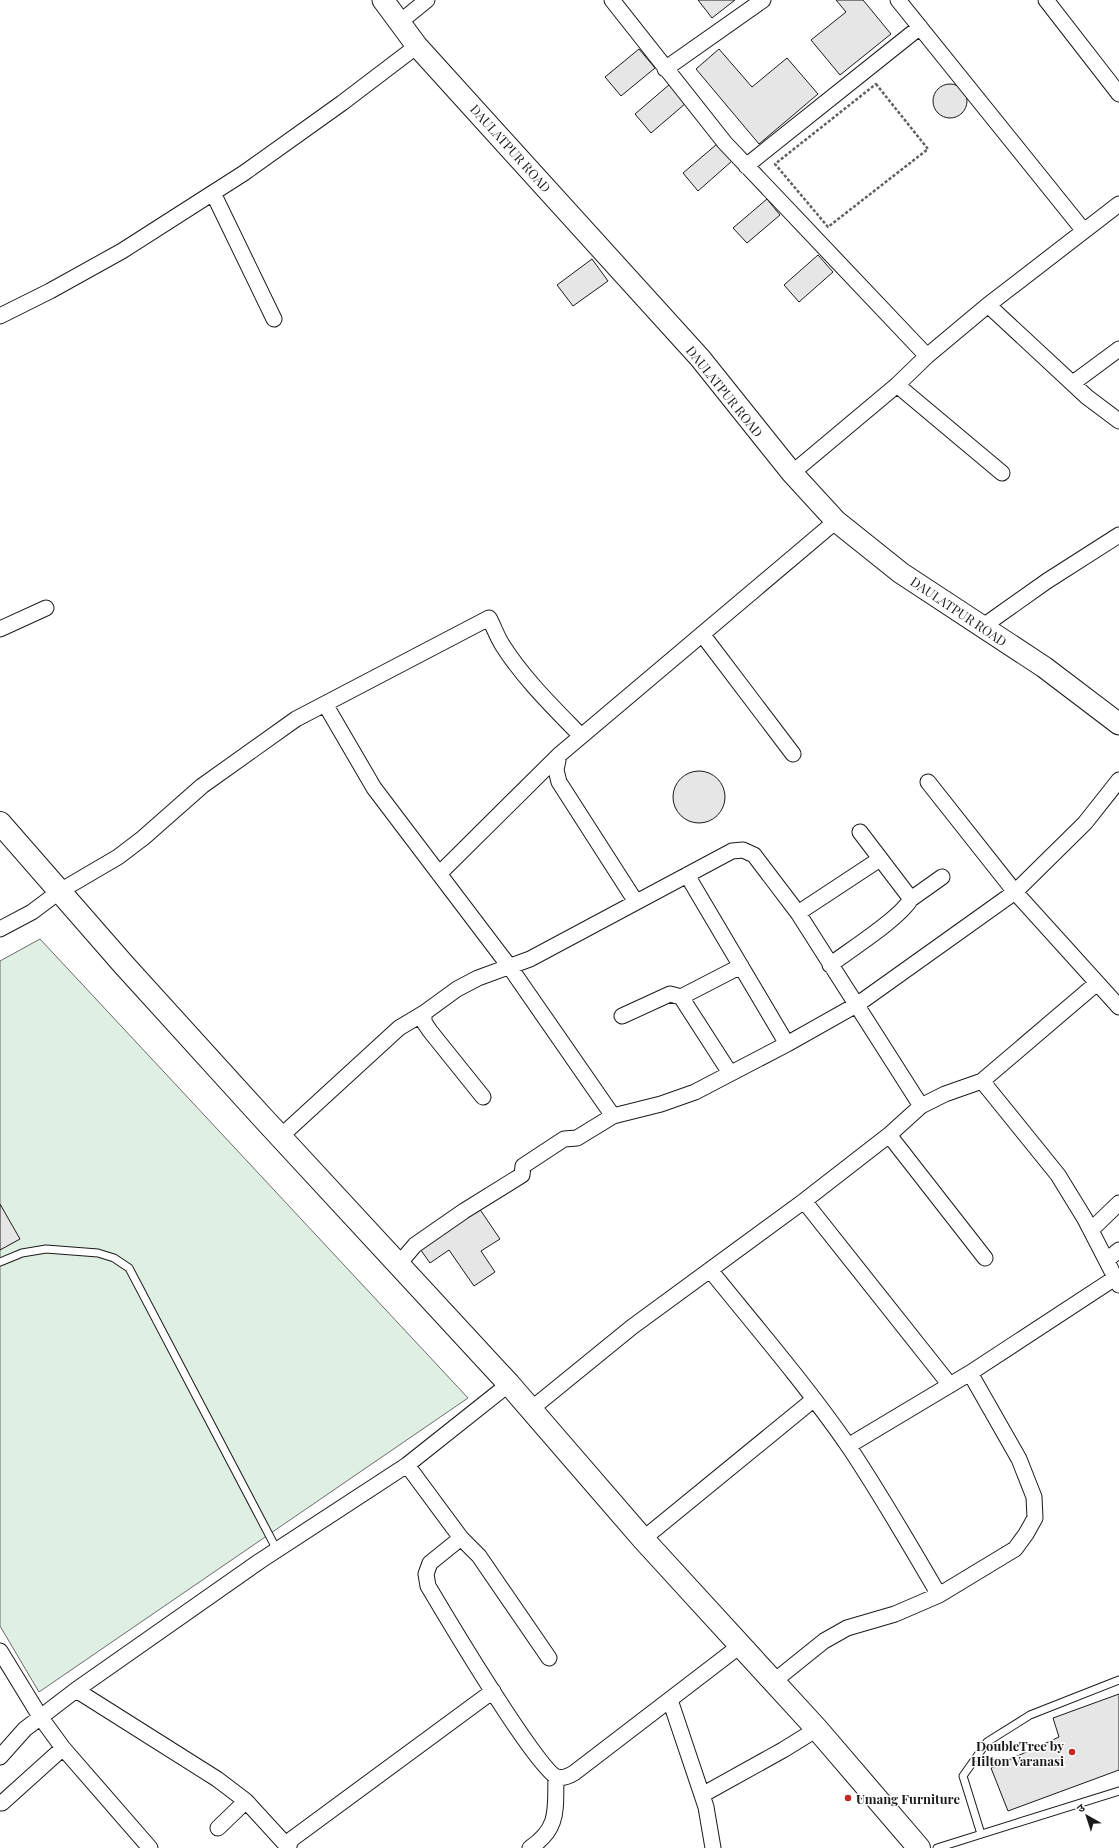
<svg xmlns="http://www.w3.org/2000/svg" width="1119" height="1848" font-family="'Playfair Display','Noto Sans Devanagari',serif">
  <rect width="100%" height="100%" fill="#fff"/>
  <!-- green -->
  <path fill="#e0efe3" stroke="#6a6a6a" d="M40 939 468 1398 39 1692 0 1626V961Z"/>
  <!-- building -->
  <path fill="#e6e6e6" stroke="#1a1a1a" d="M698 0H735L712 18Z
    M836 0H863L891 34 840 75 811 40 846 12Z
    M639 49 655 68 621 96 605 77Z
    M719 49 752 87 787 58 818 94 759 144 696 69Z
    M933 101a17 17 0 1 1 34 0a17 17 0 1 1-34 0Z
    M670 84 686 103 651 133 635 114Z
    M717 144 732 161 698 191 683 173Z
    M767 199 780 215 747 243 733 228Z
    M818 255 833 272 799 302 784 285Z
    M592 259 608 281 573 306 557 285Z
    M673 797a26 26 0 1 1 52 0a26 26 0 1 1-52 0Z
    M0 1204 20 1239 0 1250Z
    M479 1208 500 1239 481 1251 495 1272 474 1286 449 1250 430 1263 420 1249Z
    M1119 1694V1770L1008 1811 991 1768 1059 1737 1053 1718Z"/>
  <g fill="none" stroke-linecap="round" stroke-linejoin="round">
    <!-- lane casing -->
    <g stroke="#1a1a1a" stroke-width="9">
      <path id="lane" d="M0 1262 22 1253 46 1249 98 1253 114 1258 129 1268 277 1550
        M981 1834 963 1776 987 1742 1030 1715 1119 1680
        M937 1848 1119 1791"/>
    </g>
    <!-- street casing -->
    <g stroke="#1a1a1a" stroke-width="17">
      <path id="street" d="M612 0 725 143 927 356
        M898 0 1084 231
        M1046 0 1119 94
        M400 22 427 0
        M665 69 763 0
        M746 166 920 27
        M213 193 274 319
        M988 305 1087 397 1119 421
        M0 316 50 291 122 251 244 173 342 103 417 46
        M1073 383 1119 349
        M897 385 1002 473
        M792 473 897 385 927 356 988 305 1119 204
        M982 627 1047 581 1119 535
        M0 629 46 608
        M702 634 793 754
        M325 704 374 788 509 966 613 1116 661 1104 695 1092 787 1044 858 1004 1015 892 1085 823 1119 780
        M928 782 1015 892 1119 1007
        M439 874 559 755
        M687 875 787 1044
        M911 899 942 877
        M636 902 559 782 556 770 559 755 836 521
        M798 913 880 859
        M0 929 32 912 60 891 118 857 143 838 202 786 296 719 489 618C494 627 497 637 503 646 524 679 554 708 581 736
        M830 965C851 949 899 919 911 899L860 832
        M681 997 730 1073
        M622 1016 670 994 681 997 741 966
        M982 1081 1058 1175 1085 1219 1119 1285
        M483 1097 430 1031 424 1022V1013L457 989 478 978 530 959 732 851 743 850 754 855 798 913 921 1106
        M889 1135 985 1258
        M280 1137 399 1028 424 1013
        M804 1201 950 1385
        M1091 1230 1119 1203
        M1107 1260 1119 1250
        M398 1265 415 1245 464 1211 522 1175 523 1166 564 1139 577 1138 613 1116
        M710 1270C757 1328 806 1385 849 1447 881 1495 910 1545 939 1595
        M530 1410 632 1327 804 1201 889 1135 921 1106 945 1094 982 1081 1097 983
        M848 1446 970 1373 1115 1278
        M407 1465 461 1538 479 1556 549 1658
        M461 1538 430 1563 426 1574 428 1586C444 1613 538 1771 557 1777 563 1779 569 1776 574 1773L741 1645
        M643 1539 813 1400
        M0 1651 41 1718 63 1748 150 1848
        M773 1682 824 1641 847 1628 895 1614 939 1595 1015 1549 1026 1534 1035 1518 1034 1497 1019 1459 970 1373
        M76 1690 217 1779 246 1801 218 1828
        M670 1700 706 1807 713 1848
        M0 1757 25 1729 76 1690 260 1561 407 1465 509 1384
        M702 1795 783 1750 817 1729
        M246 1801 289 1848
        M2 1803 63 1748
        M287 1848 292 1839 493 1691
        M530 1848C560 1828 555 1809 556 1777"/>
    </g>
    <!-- secondary casing -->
    <g stroke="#1a1a1a" stroke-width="23">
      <path id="secondary" d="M383 0 417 46 700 358 792 473 836 521 901 573 1044 667 1119 724"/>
    </g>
    <!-- highway casing -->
    <g stroke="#1a1a1a" stroke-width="24">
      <path id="highway" d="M0 823 124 965 263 1118 509 1384 643 1539 817 1729 919 1848"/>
    </g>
    <!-- path -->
    <path stroke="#5f5f5f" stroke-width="2.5" stroke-dasharray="3 2" stroke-linecap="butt" d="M876 84 928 149 828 227 775 164Z"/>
    <!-- lane -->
    <use href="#lane" stroke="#fff" stroke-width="7"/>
    <!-- street -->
    <use href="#street" stroke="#fff" stroke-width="15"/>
    <!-- secondary -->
    <use href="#secondary" stroke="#fff" stroke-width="21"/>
    <!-- highway -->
    <use href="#highway" stroke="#fff" stroke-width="22"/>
  </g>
  <!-- markers -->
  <g fill="#c62828" stroke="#fff" stroke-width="1.5">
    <circle cx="1072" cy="1752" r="4"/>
    <circle cx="848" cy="1798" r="4"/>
  </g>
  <g text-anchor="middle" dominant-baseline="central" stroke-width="3" stroke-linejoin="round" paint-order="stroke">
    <!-- street labels -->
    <g font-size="13" fill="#1a1a1a" stroke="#fff">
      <text transform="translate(511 148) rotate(48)">DAULATPUR ROAD</text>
      <text transform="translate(725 391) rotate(51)">DAULATPUR ROAD</text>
      <text transform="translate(959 611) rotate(34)">DAULATPUR ROAD</text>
    </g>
    <!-- poi labels -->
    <g font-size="13" font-weight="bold" fill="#1a1a1a" stroke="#fff" text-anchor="end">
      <text x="1064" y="1745">DoubleTree by<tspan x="1064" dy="15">Hilton Varanasi</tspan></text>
      <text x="856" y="1798" text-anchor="start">Umang Furniture</text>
    </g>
  </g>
  <!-- north arrow -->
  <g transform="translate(1087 1816) rotate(321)" stroke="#ffffff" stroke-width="3" paint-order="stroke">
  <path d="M0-3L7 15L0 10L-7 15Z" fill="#1a1a1a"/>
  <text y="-6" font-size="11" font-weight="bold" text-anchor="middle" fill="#1a1a1a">उ</text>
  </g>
</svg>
